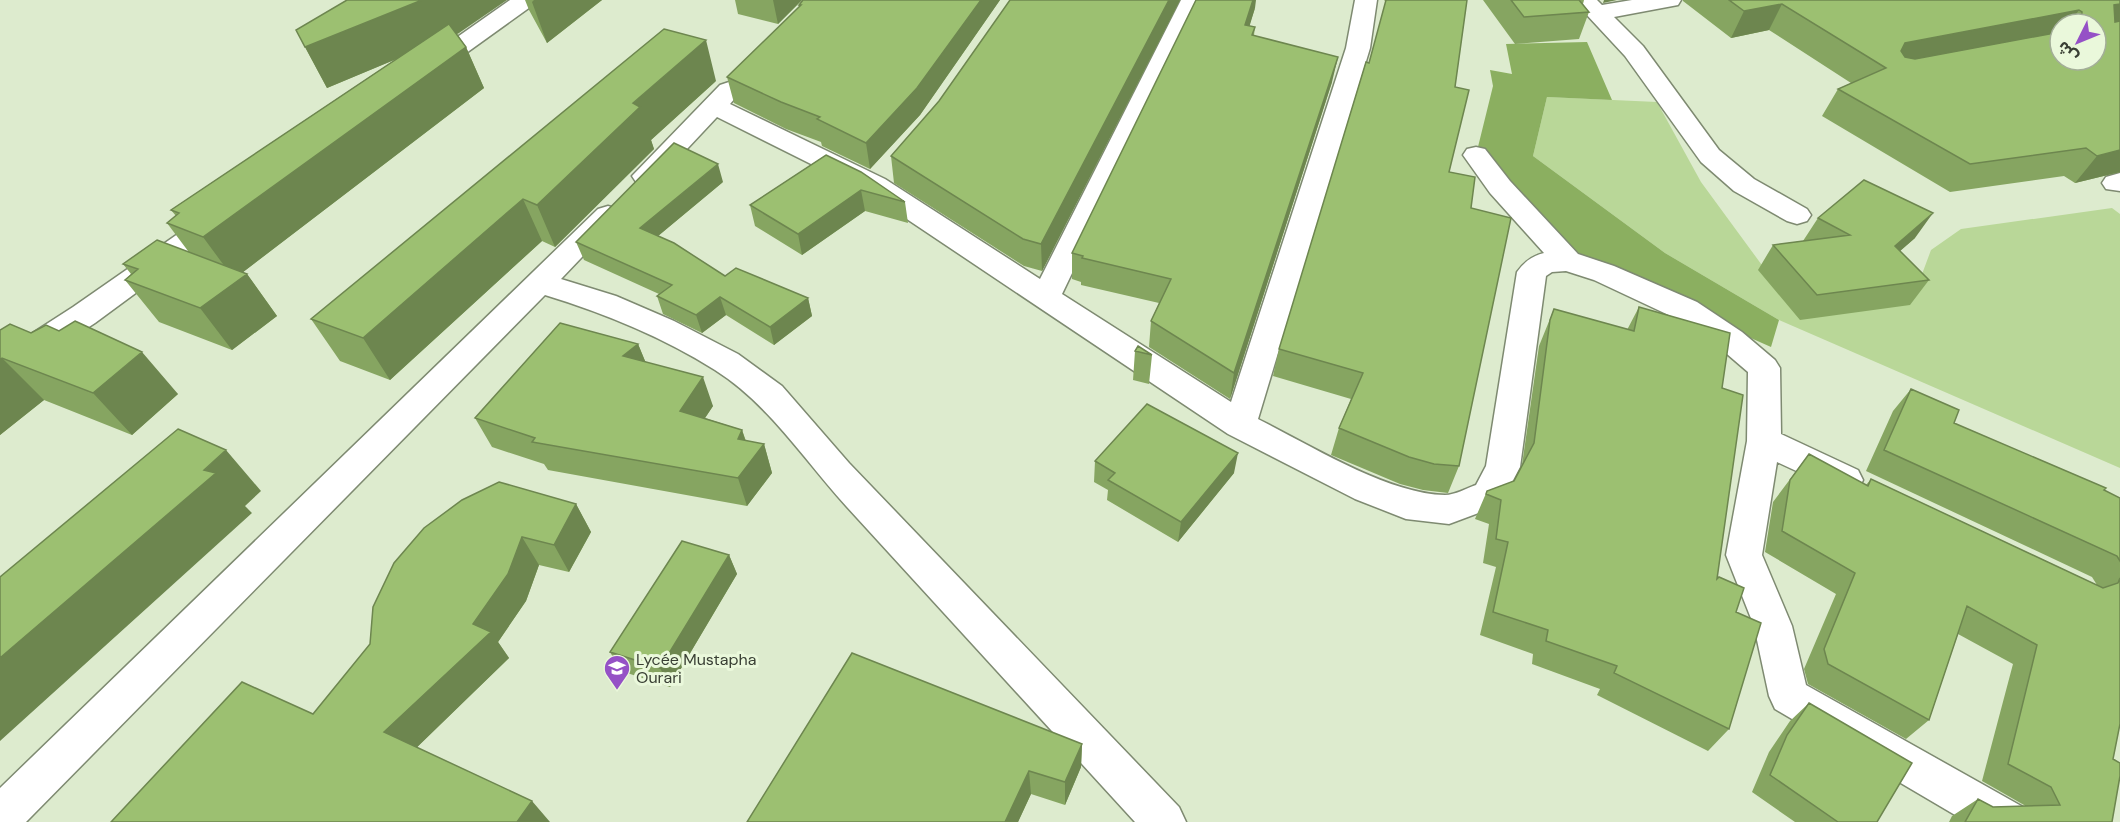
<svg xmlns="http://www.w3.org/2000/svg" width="2120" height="822" font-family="'DM Sans','Noto Sans Arabic',sans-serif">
  <rect width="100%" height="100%" fill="#ddebce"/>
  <!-- green -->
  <path fill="#b9d798" d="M1547 97 1657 102 1701 182 1797 313 1912 301 1931 250 1961 229 2112 208 2120 214V468L1779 320 1665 253 1533 156Z"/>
  <!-- forest -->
  <path fill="#8baf60" d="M1587 42 1612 100 1547 97 1533 156 1665 253 1779 320 1771 347 1604 273 1568 261 1476 155 1493 86 1490 70 1512 74 1506 44Z"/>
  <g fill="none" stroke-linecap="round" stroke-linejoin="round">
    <!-- minor casing -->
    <g stroke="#7e8a71" stroke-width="3">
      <path id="minor" d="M510 0H536L533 5 437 74 428 76 419 74 416 69 419 64Z
        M1181 0H1203L1062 294 1231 402 1346 48 1355 0H1377L1370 48 1258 419C1310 445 1388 494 1445 495 1455 495 1467 488 1476 485L1486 466 1517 272C1524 262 1532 256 1544 253L1490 193 1463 155 1467 149 1476 147 1485 149 1510 181 1578 254 1614 266 1697 302 1742 332 1775 360 1780 368 1781 434 1858 470 1863 480 1858 490 1846 494 1777 462 1762 555 1792 626 1806 685 2023 807 2030 822H1967L1775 709 1769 696 1754 626 1726 555 1747 441 1748 372 1720 348 1675 318 1594 280 1566 271 1552 272 1546 276 1520 467 1500 505 1449 524 1406 519 1355 499 1228 434 865 191 717 117 656 182 646 184 636 182 632 176 720 85 729 82 738 85 742 90 730 104 885 179 1040 279Z
        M1573 0H1597L1602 5 1632 0H1681L1678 5 1614 17 1643 46 1719 150 1754 179 1807 209 1811 215 1807 221 1797 224 1787 221 1734 191 1701 162 1625 56Z
        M2120 173V191L2106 189 2102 183 2106 177Z
        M608 206 618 209 622 215 561 279 616 296 674 321 738 354 782 386 849 463 1179 807 1186 822H1135C1039 717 943 612 847 507 805 461 769 404 715 370 663 337 604 313 545 295L26 822H0V788L598 209Z
        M218 210 228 213 232 219 228 225 95 323 11 378 0 382V354L73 307 208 213Z"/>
    </g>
    <!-- minor -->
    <use href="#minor" fill="#fff" fill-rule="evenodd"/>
  </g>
  <!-- wall -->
  <path fill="#86a561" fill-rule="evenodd" d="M525 0H602L547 43 529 10Z
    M735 0H802L778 24 738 14Z
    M803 0H1000L920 115 870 169 822 146 821 142 786 129 734 103 727 77 799 7V5Z
    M1180 0 1042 271 1024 266 894 183 891 156 939 101Z
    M1384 0H1467L1455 87 1449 172 1471 208 1459 466 1448 493 1423 490 1400 484 1331 455 1339 428 1351 399 1273 376 1279 349 1369 63 1386 2Z
    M1483 0H1584L1583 4 1589 12 1579 39 1515 44Z
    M1683 0H2120V172L2075 183 2064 176 1950 192 1822 116 1838 89 1851 83 1769 30 1731 38 1683 1ZM2060 24H2096L2060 60Z
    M1255 8 1249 26 1255 27 1254 35 1332 82 1230 399 1149 347 1151 321 1159 303 1081 285V282L1072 279V253Z
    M459 33 457 34 466 47 484 88 243 272 247 274 277 316 232 350 159 322 125 280 131 274 123 264 188 251 167 223 176 216 171 210 396 59 327 88 305 47Z
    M716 81 651 140 654 149 555 247 542 241 390 380 340 361 311 319Z
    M826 155 905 202 908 223 865 211 802 255 755 226 750 205Z
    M723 182 658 236 725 276 808 298 812 316 774 345 726 315 702 333 663 314 657 296 659 294 584 260 576 242Z
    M1818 218 1915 238 1900 251 1929 280 1910 305 1800 320 1758 270 1773 245 1803 241Z
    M1639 307 1722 388 1717 579 1736 612 1729 729 1708 751 1597 695 1600 689 1532 664 1533 654 1480 635 1496 567 1483 563 1489 524 1475 519 1487 491 1514 481 1522 465 1539 346 1554 309 1627 330Z
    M0 330 178 394 132 435 44 400 0 435Z
    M638 344 645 361 713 406 705 418 742 430 746 441 764 444 772 473 747 506 548 470 544 464 492 447 475 418Z
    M1135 351 1152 355 1149 384 1133 380Z
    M1911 389 1954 423 2120 498V724L2113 759 2112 822H1949L1952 816 1978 799 1993 807 2025 806 2024 805 1982 781 2013 664 1958 634 1929 720 1906 739 1808 684 1804 669 1836 594 1765 552 1773 502 1809 454 1866 485 1871 479 2097 585 2092 577 1866 471 1893 411Z
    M1095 461 1234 473 1178 542 1107 500 1108 490 1094 482Z
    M576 504 591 532 569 572 539 565 526 601 498 642 509 658 417 747 313 714 370 644 373 607Z
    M729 555 737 574 670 687 621 671 610 652Z
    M1809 703 1877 822H1795L1752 792 1769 752 1790 721Z
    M1082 744 1081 767 1065 805 1031 794 1018 822H747Z"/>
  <!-- shaded-wall -->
  <path fill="#6d864f" d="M422 0H507L459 33 327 88 305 47Z
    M534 0H602L547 43 532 2Z
    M773 0H802L778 24Z
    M981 0H1000L920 115 870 169 866 143Z
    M1169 0H1180L1042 271 1041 244Z
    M1253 0H1256L1255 8 1242 51 1245 25Z
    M1604 0H1617L1603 3Z
    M1782 4 1769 30 1731 38 1744 11Z
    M2120 4V27L2096 31 2114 5Z
    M2079 10 2069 24H2060V36L1889 70 1905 43Z
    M706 40 716 81 651 140 654 149 555 247 537 205 633 103Z
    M466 47 484 88 234 279 203 237Z
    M1338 57 1332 82 1230 399 1234 373Z
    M2120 150V172L2075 183 2097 156Z
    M718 164 723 182 646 246 640 228Z
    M861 190 865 211 802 255 798 234Z
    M523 199 542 241 390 380 363 338Z
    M1933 213 1915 238 1877 271 1895 246Z
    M247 274 277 316 232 350 200 308Z
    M720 297 726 315 702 333 696 315Z
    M808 298 812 316 774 345 770 327Z
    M638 344 650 373 623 356Z
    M142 352 178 394 132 435 93 393Z
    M2 358 44 400 0 435V360Z
    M703 377 713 406 691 439 680 411Z
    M742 430 751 458 764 444 772 473 747 506 738 478V439Z
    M226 450 261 491 245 506 252 513 0 741V658Z
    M1238 453 1234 473 1178 542 1181 522Z
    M576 504 591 532 569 572 554 545Z
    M522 537 539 565 526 601 498 642 509 658 408 756 384 732 473 624Z
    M729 555 737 574 670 687 660 668Z
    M1082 744 1081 767 1065 805V782Z
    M1029 771 1031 794 1018 822H1005Z
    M532 801 550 822H517Z"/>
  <!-- building -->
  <path fill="#9cc071" stroke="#6d864f" stroke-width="1.5" fill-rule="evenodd" d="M347 0H422L305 47 296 30Z
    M803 0H981L917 88 866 143 817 119 820 117 781 102 727 77 801 5H799Z
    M1010 0H1169L1041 244 1023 239 891 156 939 101Z
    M1196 0H1253L1245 25 1255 27 1252 35 1338 57 1234 373 1151 321 1171 279 1082 258 1083 256 1072 253Z
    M1386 0H1467L1455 87 1469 90 1449 172 1475 177 1471 208 1511 218 1459 466 1434 464 1409 457 1339 428 1363 373 1279 349 1366 62 1369 63Z
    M1511 0H1579L1589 12 1524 17Z
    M1729 0H2120V4L2114 5 2115 22 2120 21V150L2097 156 2086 148 1970 164 1838 89 1886 68 1782 4 1744 11ZM2079 10 2082 12 2081 24H2096V60H2060V32L1915 59 1905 57 1901 51 1905 43Z
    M449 24 466 47 203 237 167 223 179 213 171 210Z
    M664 29 706 40 633 103 640 107 537 205 523 199 363 338 311 319Z
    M674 143 718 164 640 228 674 243 725 276 736 268 808 298 770 327 720 297 696 315 657 296 672 285 576 242Z
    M826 155 861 172 905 202 861 190 798 234 750 205Z
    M1864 180 1933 213 1895 246 1929 280 1817 295 1773 245 1850 235 1818 218Z
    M157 240 247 274 200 308 125 280 138 269 123 264Z
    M1639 307 1730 333 1722 388 1743 395 1717 579 1719 577 1744 588 1736 612 1761 623 1729 729 1614 673 1617 666 1546 641 1548 630 1493 612 1508 542 1496 539 1501 500 1486 494 1487 491 1514 481 1534 443 1550 320 1554 309 1634 331Z
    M75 321 142 352 93 393 2 358 0 360V330L10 324 31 333 46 325 59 331Z
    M560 323 638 344 623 356 703 377 680 411 742 430 738 439 764 444 738 478 532 442 535 438 475 418Z
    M1138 346 1152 355 1135 351Z
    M1911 389 1959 410 1954 423 2106 488 2104 490 2120 498V561L2117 556 1884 450Z
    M1147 404 1238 453 1181 522 1108 480 1115 473 1095 461Z
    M178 429 226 450 204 470 216 473 0 658V577Z
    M1809 454 1868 486 1871 479 2103 588 2118 583 2120 578V724L2113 759 2120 763V776L2112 822H1965L1978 799 1993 807 2060 805 2051 787 2008 764 2037 645 1967 606 1929 720 1828 664 1824 649 1855 573 1782 531 1790 480Z
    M499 482 576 504 554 545 522 537 508 574 473 624 491 632 384 732 532 801 517 822H111L242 682 313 714 370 644 373 607 394 563 424 528 462 500Z
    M682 541 729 555 660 668 610 652Z
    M852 653 1082 744 1065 782 1029 771 1005 822H747Z
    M1809 703 1912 763 1877 822H1838L1770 775 1787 735Z"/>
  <!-- icons -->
  <defs>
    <g id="school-pin" transform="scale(1.35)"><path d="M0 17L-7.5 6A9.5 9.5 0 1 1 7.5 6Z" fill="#9551c6" stroke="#eaf8db"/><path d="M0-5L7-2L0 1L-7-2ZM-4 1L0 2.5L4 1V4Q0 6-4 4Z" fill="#fff"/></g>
  </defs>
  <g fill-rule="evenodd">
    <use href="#school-pin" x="617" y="668"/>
  </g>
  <g text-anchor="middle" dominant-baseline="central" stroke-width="6" stroke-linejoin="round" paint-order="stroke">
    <!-- poi labels -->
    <g font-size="16" fill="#393f34" stroke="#eaf8db" text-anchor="start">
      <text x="636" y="659">Lycée Mustapha<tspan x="636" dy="18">Ourari</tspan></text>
    </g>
  </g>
  <!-- north arrow -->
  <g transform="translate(2078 42) rotate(227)"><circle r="28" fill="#eaf8db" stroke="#a3ae98" stroke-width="1.5"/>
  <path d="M0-4.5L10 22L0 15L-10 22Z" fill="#9551c6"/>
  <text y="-9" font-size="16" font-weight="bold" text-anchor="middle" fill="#393f34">ش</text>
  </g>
</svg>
